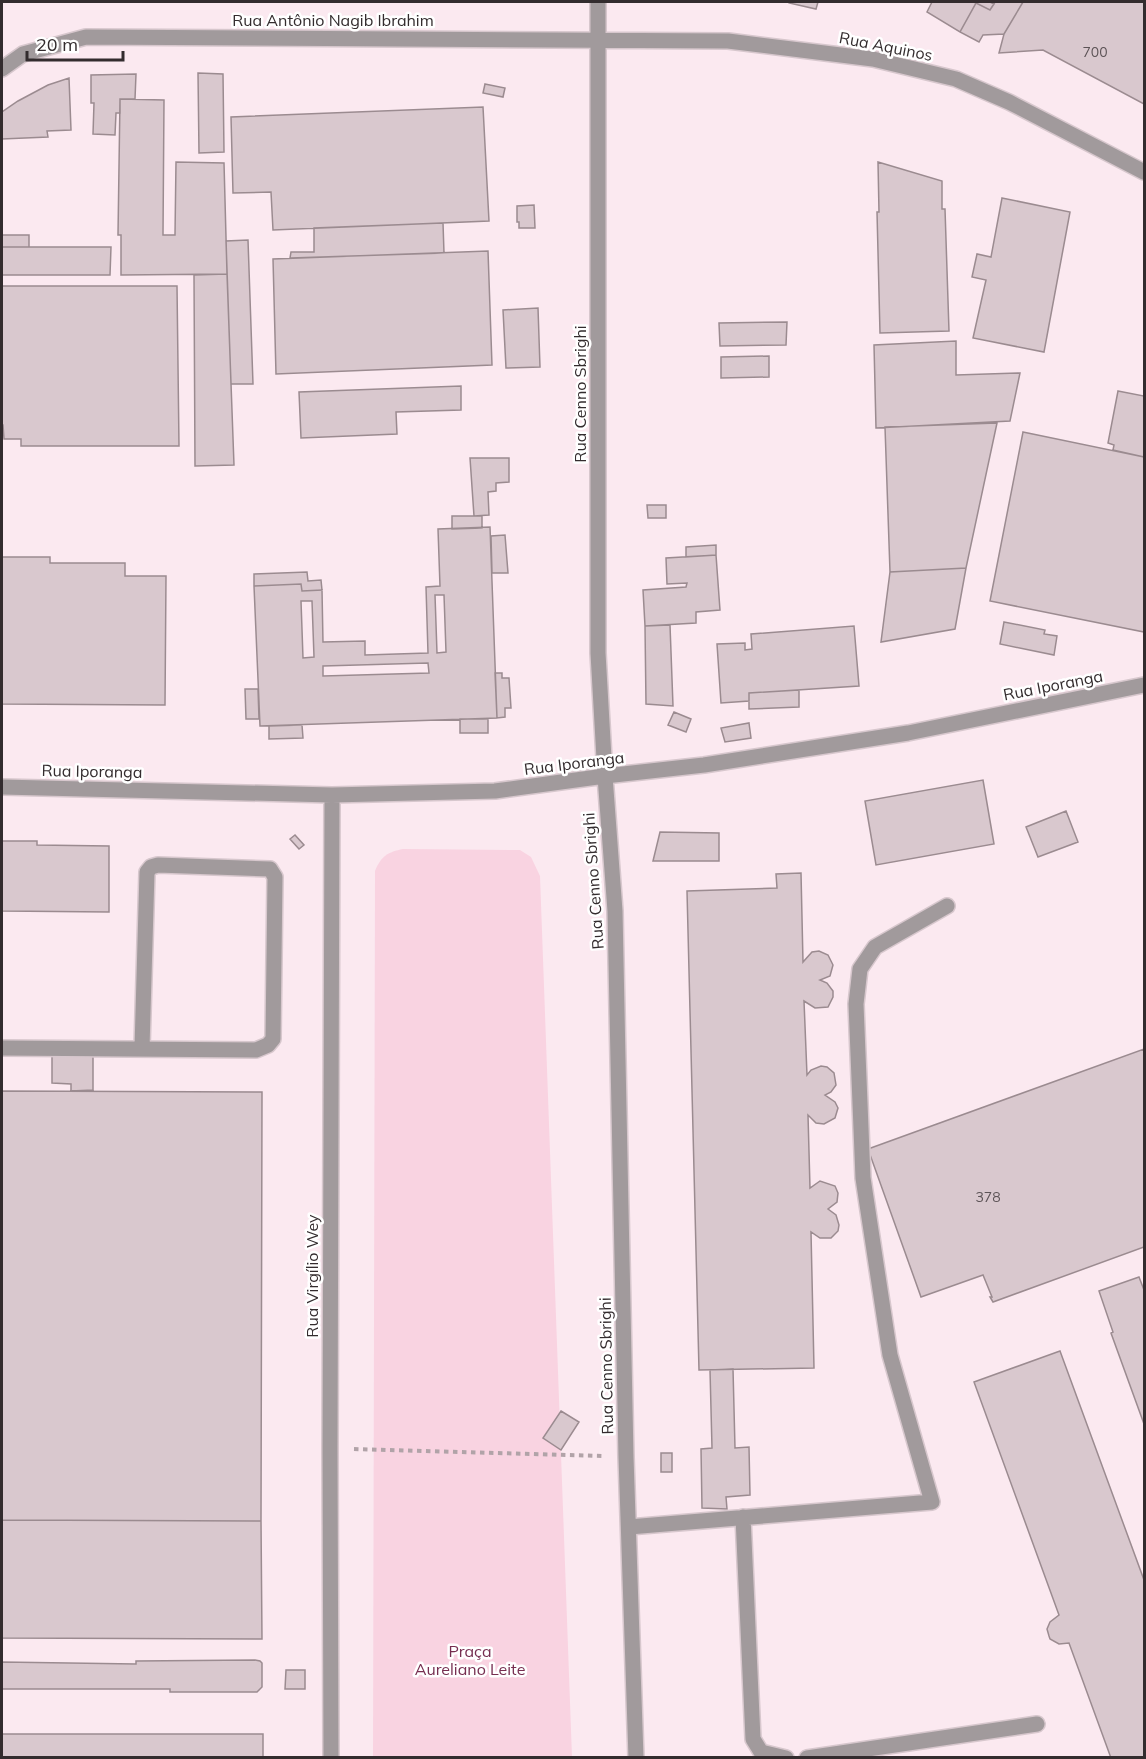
<svg xmlns="http://www.w3.org/2000/svg" width="1146" height="1759" font-family="Mulish,sans-serif">
<rect width="100%" height="100%" fill="#fbe9f0"/>
<!-- green -->
<path fill="#f9d3e1" d="M 403,849 L 520,850 L 531,857 L 540,876 L 572,1757 L 373,1758 L 375,871 C 381,856 388,852 403,849 Z"/>
<!-- building -->
<path fill="#d9c8ce" stroke="#9b8b90" stroke-width="1.5" fill-rule="evenodd" d="M 789,2 L 818,2 L 816,9 L 789,3 Z
M 932,2 L 974,2 L 976,3 L 960,32 L 927,12 Z
M 974,2 L 990,2 L 994,4 L 990,10 Z
M 995,2 L 1023,2 L 1004,34 L 983,35 L 979,42 L 960,32 L 976,3 L 990,10 Z
M 1023,2 L 1144,2 L 1144,104 L 1043,50 L 999,53 L 1004,34 Z
M 198,73 L 223,74 L 224,152 L 199,153 Z
M 136,74 L 135,99 L 120,99 L 120,113 L 116,113 L 115,135 L 93,134 L 94,103 L 91,103 L 91,75 Z
M 69,78 L 71,130 L 47,131 L 48,137 L 2,139 L 2,112 L 18,101 L 48,85 Z
M 485,84 L 505,88 L 503,97 L 483,93 Z
M 120,99 L 164,100 L 163,235 L 175,235 L 176,162 L 224,163 L 227,274 L 121,275 L 121,235 L 118,235 Z
M 483,107 L 489,221 L 273,230 L 271,192 L 233,193 L 231,117 Z
M 878,162 L 942,181 L 942,209 L 945,209 L 949,331 L 880,333 L 877,212 L 879,212 Z
M 1002,198 L 1070,212 L 1044,352 L 973,338 L 986,280 L 972,277 L 977,254 L 991,257 Z
M 534,205 L 535,228 L 519,228 L 519,222 L 517,222 L 517,206 Z
M 443,223 L 444,253 L 290,258 L 291,252 L 314,252 L 314,228 Z
M 2,235 L 29,235 L 29,247 L 2,247 Z
M 248,240 L 253,384 L 231,384 L 226,241 Z
M 2,247 L 111,247 L 110,275 L 2,275 Z
M 488,251 L 492,365 L 276,374 L 273,259 Z
M 227,274 L 234,465 L 195,466 L 194,275 Z
M 2,286 L 177,286 L 179,446 L 21,446 L 21,439 L 4,439 L 3,425 L 2,425 Z
M 538,308 L 540,367 L 506,368 L 503,310 Z
M 787,322 L 786,345 L 720,346 L 719,323 Z
M 956,341 L 956,375 L 1020,373 L 1010,421 L 876,428 L 874,345 Z
M 769,356 L 769,377 L 721,378 L 721,357 Z
M 461,386 L 461,410 L 396,412 L 397,434 L 301,438 L 299,392 Z
M 1118,391 L 1144,396 L 1144,457 L 1113,450 L 1114,445 L 1108,443 Z
M 997,423 L 966,568 L 890,572 L 885,427 Z
M 1023,432 L 1144,457 L 1144,632 L 990,601 Z
M 470,458 L 509,458 L 509,482 L 496,483 L 496,491 L 488,492 L 489,515 L 474,516 Z
M 647,505 L 666,505 L 666,518 L 648,518 Z
M 452,516 L 482,516 L 482,528 L 452,529 Z
M 490,527 L 497,718 L 260,726 L 254,586 L 301,584 L 302,591 L 322,590 L 323,642 L 365,641 L 365,655 L 428,653 L 426,587 L 440,586 L 438,529 ZM 435,595 L 444,595 L 446,652 L 437,653 ZM 301,601 L 312,601 L 314,657 L 303,658 ZM 428,663 L 429,673 L 323,676 L 323,666 Z
M 505,535 L 508,573 L 492,573 L 491,536 Z
M 716,545 L 716,555 L 686,557 L 686,547 Z
M 716,555 L 720,610 L 696,612 L 696,623 L 645,626 L 643,590 L 686,587 L 687,583 L 667,584 L 666,558 Z
M 2,557 L 50,557 L 50,563 L 125,563 L 125,576 L 166,576 L 165,705 L 2,704 Z
M 966,568 L 955,629 L 881,642 L 890,572 Z
M 307,572 L 308,581 L 321,580 L 322,590 L 302,591 L 301,584 L 254,586 L 254,574 Z
M 1004,622 L 1045,630 L 1044,634 L 1057,636 L 1054,655 L 1000,644 Z
M 670,625 L 673,706 L 646,704 L 645,626 Z
M 854,626 L 859,686 L 749,693 L 749,701 L 721,703 L 717,644 L 745,643 L 745,650 L 752,649 L 751,634 Z
M 495,673 L 502,673 L 502,678 L 509,678 L 511,708 L 505,708 L 505,717 L 497,718 Z
M 245,689 L 258,689 L 259,719 L 246,719 Z
M 799,690 L 799,707 L 749,709 L 749,693 Z
M 674,712 L 691,719 L 686,732 L 668,725 Z
M 460,719 L 488,719 L 488,733 L 460,733 Z
M 749,723 L 751,738 L 725,742 L 721,728 Z
M 302,725 L 303,738 L 269,739 L 269,726 Z
M 983,780 L 994,844 L 876,865 L 865,801 Z
M 1066,811 L 1078,842 L 1038,857 L 1026,827 Z
M 660,832 L 719,833 L 719,861 L 653,861 Z
M 295,835 L 304,845 L 299,849 L 290,839 Z
M 2,841 L 37,841 L 37,845 L 109,846 L 109,912 L 2,911 Z
M 801,873 L 803,962 L 812,952 L 819,951 L 828,955 L 833,965 L 830,976 L 820,980 L 827,983 L 833,991 L 833,997 L 828,1007 L 815,1008 L 804,1001 L 807,1075 L 811,1070 L 821,1066 L 827,1067 L 834,1073 L 836,1085 L 831,1092 L 825,1095 L 835,1102 L 838,1108 L 835,1118 L 824,1124 L 816,1123 L 808,1115 L 810,1188 L 820,1181 L 835,1186 L 838,1193 L 837,1202 L 828,1209 L 836,1215 L 839,1225 L 838,1231 L 831,1238 L 820,1238 L 811,1232 L 814,1368 L 699,1370 L 687,891 L 777,888 L 776,874 Z
M 52,1048 L 93,1050 L 93,1090 L 71,1091 L 71,1084 L 52,1083 Z
M 1144,1049 L 1144,1247 L 993,1302 L 990,1297 L 992,1297 L 983,1275 L 921,1297 L 868,1149 Z
M 2,1091 L 262,1092 L 261,1521 L 2,1520 Z
M 1139,1277 L 1144,1290 L 1144,1424 L 1111,1333 L 1113,1332 L 1099,1291 Z
M 1060,1351 L 1144,1580 L 1144,1758 L 1111,1758 L 1069,1643 L 1059,1644 L 1050,1639 L 1049,1636 L 1047,1629 L 1050,1622 L 1059,1615 L 974,1382 Z
M 733,1369 L 735,1448 L 749,1447 L 750,1495 L 726,1497 L 727,1509 L 702,1508 L 701,1449 L 712,1448 L 710,1370 Z
M 561,1411 L 579,1422 L 561,1450 L 543,1438 Z
M 661,1453 L 672,1453 L 672,1472 L 661,1472 Z
M 2,1520 L 261,1521 L 262,1639 L 2,1638 Z
M 255,1660 L 260,1661 L 262,1663 L 262,1687 L 257,1692 L 170,1692 L 170,1689 L 2,1689 L 2,1662 L 136,1664 L 136,1661 Z
M 286,1670 L 305,1670 L 305,1689 L 285,1689 Z
M 2,1734 L 263,1734 L 263,1758 L 2,1758 Z"/>
<g fill="none" stroke-linecap="round" stroke-linejoin="round">
<!-- minor casing -->
<g stroke="#d7c7cd" stroke-width="18">
<path id="minor" d="M 598,2 L 598,653 L 605,776 L 615,911 L 626,1457 L 636,1758
M 2,69 L 23,54 L 86,37 L 728,41 L 873,59 L 956,79 L 1009,102 L 1144,172
M 2,787 L 332,795 L 495,791 L 605,776 L 704,765 L 908,733 L 1144,685
M 2,1048 L 256,1050 L 268,1045 L 273,1039 L 275,877 L 270,869 L 158,865 L 151,867 L 147,872 L 142,1048
M 743,1517 L 753,1739 L 761,1752 L 786,1758
M 629,1527 L 932,1502 L 890,1355 L 863,1178 L 856,1004 L 860,969 L 875,947 L 947,906
M 331,1758 L 330,1449 L 332,795
M 807,1758 L 1037,1724"/>
</g>
<!-- path -->
<path stroke="#b1a3a8" stroke-width="4" stroke-dasharray="4.5 4.5" stroke-linecap="butt" d="M 354,1449 L 604,1456"/>
<!-- minor -->
<use href="#minor" stroke="#a19a9c" stroke-width="15"/>
</g>
<g text-anchor="middle" stroke-width="5" stroke-linejoin="round" paint-order="stroke">
<!-- number labels -->
<g font-size="14" fill="#5c5356">
<text x="1095" y="57">700</text>
<text x="988" y="1202">378</text>
</g>
<!-- street labels -->
<g font-size="16" fill="#332c2e" stroke="#fff">
<text x="333" y="26">Rua Antônio Nagib Ibrahim</text>
<text transform="translate(886 46) rotate(11)" y="6">Rua Aquinos</text>
<text transform="translate(580 394) rotate(-90)" y="6">Rua Cenno Sbrighi</text>
<text transform="translate(1053 685) rotate(-11)" y="6">Rua Iporanga</text>
<text transform="translate(574 763) rotate(-7)" y="6">Rua Iporanga</text>
<text transform="translate(92 771) rotate(1)" y="6">Rua Iporanga</text>
<text transform="translate(593 881) rotate(-94)" y="6">Rua Cenno Sbrighi</text>
<text transform="translate(312 1276) rotate(-90)" y="6">Rua Virgílio Wey</text>
<text transform="translate(606 1366) rotate(-91)" y="6">Rua Cenno Sbrighi</text>
</g>
<!-- park labels -->
<g font-size="16" fill="#762e50" stroke="#fff">
<text x="470" y="1657">Praça<tspan x="470" dy="18">Aureliano Leite</tspan></text>
</g>
</g>
<!-- border -->
<rect width="1146" height="1759" fill="none" stroke="#332c2e" stroke-width="6"/>
<!-- scale -->
<path d="M27 51v9h96v-9" fill="none" stroke="#332c2e" stroke-width="3"/>
<text x="36" y="51" font-size="18" fill="#332c2e" stroke="#ffffff" stroke-width="4.5" paint-order="stroke">20 m</text>
</svg>
